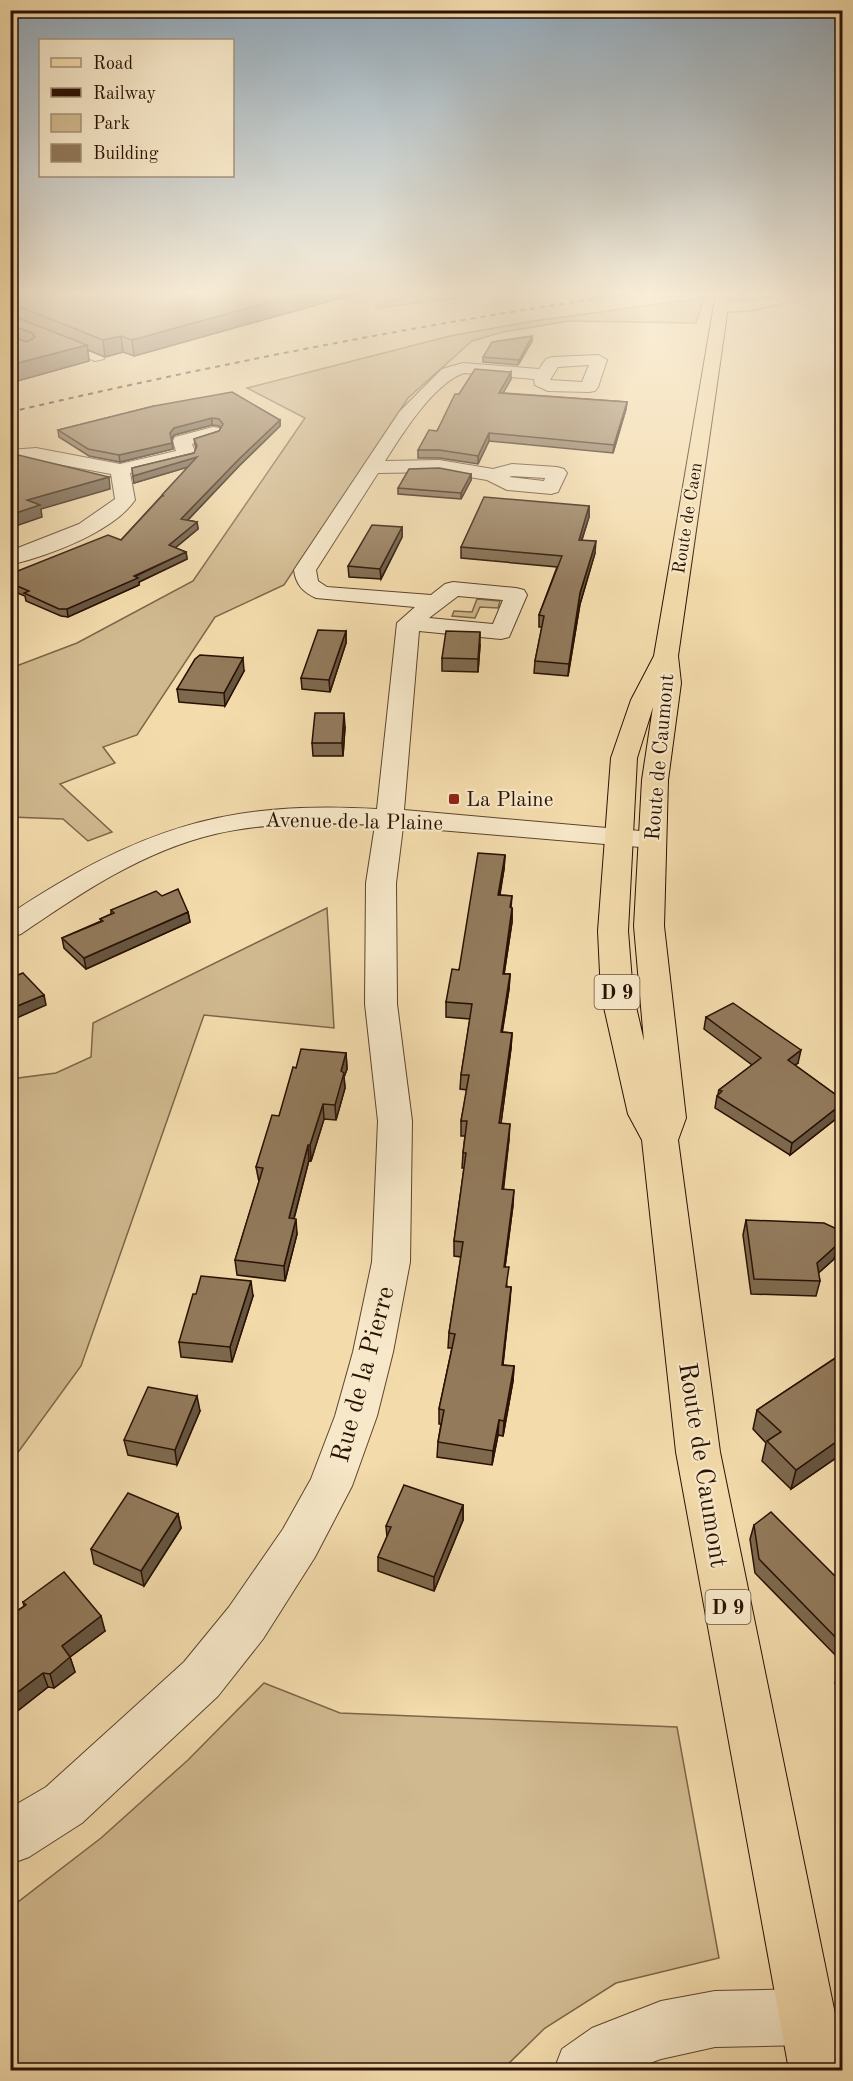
<svg xmlns="http://www.w3.org/2000/svg" width="853" height="2081" font-family="'Old Standard TT',serif">
<rect width="100%" height="100%" fill="#f3dbac"/>
<filter id="stains"><feTurbulence type="fractalNoise" baseFrequency=".00333" numOctaves="4"/><feColorMatrix values="0 0 0 0 .2 0 0 0 0 .09 0 0 0 0 .02 0 0 0 .5 -.17"/></filter>
<radialGradient id="worn" r=".72"><stop offset=".6" stop-color="#630" stop-opacity="0"/><stop offset="1" stop-color="#630" stop-opacity=".3"/></radialGradient>
<!-- green -->
<path fill="#d1b98f" stroke="#7d6549" stroke-width="1.5" d="M 419,293 L 496,293 L 378,308 L 375,306 Z
M 704,298 L 696,323 L 569,321 L 503,332 L 472,341 L 408,398 L 284,585 L 215,617 L 137,735 L 103,747 L 115,763 L 60,784 L 112,832 L 88,841 L 63,819 L 11,817 L 11,668 L 77,643 L 193,581 L 305,418 L 247,388 L 450,336 L 534,321 Z
M 477,599 L 500,601 L 498,608 L 480,607 L 475,618 L 452,616 L 454,611 L 472,612 Z
M 327,908 L 334,1028 L 204,1015 L 81,1366 L 11,1462 L 11,1079 L 56,1073 L 91,1057 L 93,1023 Z
M 264,1683 L 340,1713 L 677,1727 L 719,1958 L 616,1983 L 545,2028 L 502,2070 L 11,2070 L 10,1931 L 18,1902 L 101,1838 L 188,1760 Z"/>
<g fill="none" stroke-linecap="round" stroke-linejoin="round">
<!-- lane casing -->
<g stroke="#5c442d" stroke-width="2">
<path id="lane" d="M 10,320 L 103,357 L 104,359 L 95,361 L 10,327 Z"/>
</g>
<!-- street casing -->
<g stroke="#5c442d" stroke-width="2">
<path id="street" d="M 785,293 L 811,293 L 809,296 C 791,301 728,321 714,306 L 722,301 L 763,300 Z
M 599,355 L 607,360 L 598,387 L 595,391 L 589,392 L 548,391 L 535,385 L 534,379 L 464,373 C 434,383 402,434 385,461 L 439,460 L 493,469 L 512,464 L 557,467 L 564,469 L 567,473 L 558,492 L 551,494 L 507,490 L 487,480 L 439,472 L 378,473 L 316,570 L 318,581 L 327,587 L 431,595 L 445,584 L 453,582 L 516,588 L 524,590 L 527,595 L 509,637 L 501,639 L 419,631 L 404,810 L 652,832 L 662,834 L 666,840 L 662,846 L 652,848 L 403,827 L 396,883 L 397,1004 L 412,1121 L 410,1262 L 393,1352 L 377,1416 L 352,1486 L 315,1557 L 263,1639 L 218,1696 L 82,1823 L 29,1857 L 10,1864 L 10,1808 L 46,1787 L 184,1662 L 229,1607 L 283,1529 L 311,1479 L 335,1416 L 353,1352 L 372,1262 L 378,1121 L 365,1004 L 366,883 L 375,825 C 322,822 267,822 215,834 C 143,851 81,893 21,934 L 10,937 L 10,914 C 137,830 224,800 377,809 L 397,623 L 415,607 L 316,598 C 303,592 296,585 294,570 L 400,411 L 442,369 L 463,363 L 539,369 L 546,359 L 552,357 ZM 589,365 L 582,382 L 550,380 L 558,367 ZM 512,476 L 545,478 L 544,481 L 509,477 ZM 458,596 L 503,600 L 493,624 L 429,618 Z
M 213,427 L 219,428 L 222,432 L 219,436 L 192,444 L 196,454 L 194,458 L 130,473 L 135,500 C 113,532 48,556 10,565 L 10,551 L 79,524 L 115,499 L 111,474 L 36,460 L 10,462 L 10,450 L 36,448 L 120,464 L 176,451 L 173,441 L 175,437 Z
M 807,1989 L 827,1997 L 835,2017 L 827,2037 L 807,2045 L 715,2047 L 661,2059 L 630,2070 L 554,2070 L 562,2049 L 592,2028 L 661,2001 L 715,1991 Z"/>
</g>
<!-- primary casing -->
<g stroke="#291103" stroke-width="2">
<path id="primary" d="M 716,293 L 730,293 L 678,656 L 681,683 L 668,780 L 664,926 L 686,1118 L 678,1140 L 720,1452 L 842,2048 L 842,2070 L 789,2070 L 676,1452 L 642,1140 L 628,1114 L 601,994 L 598,931 L 611,758 L 631,700 L 654,656 ZM 653,707 L 642,780 L 634,926 L 644,1041 L 633,994 L 628,931 L 637,758 Z"/>
</g>
<!-- lane -->
<use href="#lane" fill="#f7e8c9" fill-rule="evenodd"/>
<!-- street -->
<use href="#street" fill="#f7e8c9" fill-rule="evenodd"/>
<!-- primary -->
<use href="#primary" fill="#f3dbac" fill-rule="evenodd"/>
<!-- rail -->
<path stroke="#291103" stroke-width="2" stroke-dasharray="5 5" stroke-linecap="butt" d="M 10,412 C 217,364 425,323 636,293"/>
</g>
<!-- wall -->
<path fill="#7e694e" stroke="#291103" stroke-width="1.5" d="M 10,293 L 359,293 L 134,356 L 123,352 L 105,357 L 88,350 L 89,361 L 10,383 Z
M 532,341 L 518,365 L 483,362 L 483,357 Z
M 511,379 L 503,393 L 627,402 L 626,409 L 613,453 L 489,441 L 478,464 L 439,458 L 418,458 L 418,450 L 437,431 L 459,394 Z
M 154,406 L 280,420 L 280,426 L 239,466 L 188,520 L 197,522 L 198,529 L 175,548 L 186,552 L 187,559 L 139,582 L 139,585 L 68,617 L 61,616 L 26,601 L 25,596 L 10,590 L 10,574 L 121,540 L 188,467 L 134,483 L 132,468 L 194,453 L 196,449 L 194,439 L 219,431 L 221,428 L 219,426 L 212,425 L 174,435 L 172,439 L 173,449 L 120,462 L 89,456 L 59,437 L 58,430 Z
M 471,474 L 471,480 L 461,499 L 398,494 L 398,488 Z
M 589,506 L 589,517 L 582,540 L 595,553 L 580,604 L 568,676 L 534,673 L 535,661 L 542,627 L 539,627 L 539,615 L 557,567 L 461,558 L 461,547 Z
M 402,527 L 402,537 L 381,579 L 349,577 L 348,566 Z
M 346,631 L 346,643 L 330,692 L 302,689 L 301,678 Z
M 480,645 L 478,672 L 442,671 L 442,658 Z
M 244,671 L 225,706 L 179,702 L 177,689 Z
M 345,727 L 343,756 L 313,756 L 312,743 Z
M 505,855 L 504,869 L 500,895 L 512,896 L 511,908 L 512,908 L 512,922 L 504,974 L 510,974 L 509,989 L 502,1032 L 512,1033 L 511,1048 L 501,1123 L 509,1139 L 503,1189 L 513,1205 L 505,1267 L 507,1287 L 511,1287 L 503,1365 L 514,1366 L 513,1381 L 503,1436 L 498,1435 L 492,1465 L 437,1457 L 438,1442 L 441,1424 L 439,1424 L 439,1409 L 452,1348 L 448,1348 L 449,1333 L 461,1257 L 454,1256 L 454,1241 L 464,1168 L 462,1168 L 463,1153 L 465,1136 L 461,1136 L 461,1121 L 467,1090 L 460,1089 L 461,1075 L 470,1019 L 446,1017 L 446,1002 Z
M 162,896 L 188,912 L 190,922 L 86,969 L 64,948 L 62,938 L 101,921 L 100,919 L 111,914 L 111,910 Z
M 706,1017 L 798,1063 L 795,1065 L 843,1100 L 842,1114 L 790,1155 L 715,1108 L 717,1096 L 718,1094 L 719,1090 L 752,1065 L 704,1029 Z
M 346,1053 L 347,1069 L 344,1077 L 345,1088 L 336,1120 L 324,1119 L 311,1161 L 309,1160 L 294,1219 L 297,1234 L 285,1281 L 237,1275 L 235,1260 L 259,1182 L 256,1167 L 279,1116 L 296,1068 Z
M 746,1220 L 834,1259 L 818,1273 L 820,1281 L 816,1296 L 751,1294 L 743,1235 Z
M 253,1296 L 232,1362 L 181,1357 L 179,1342 Z
M 843,1353 L 843,1453 L 791,1489 L 762,1461 L 766,1443 L 753,1429 L 757,1410 Z
M 200,1411 L 177,1465 L 128,1455 L 124,1440 Z
M 463,1505 L 463,1520 L 434,1591 L 378,1571 L 378,1557 L 387,1537 L 386,1526 Z
M 178,1514 L 181,1528 L 144,1586 L 94,1564 L 91,1549 Z
M 754,1525 L 843,1584 L 843,1663 L 755,1573 L 750,1539 Z
M 23,1602 L 105,1631 L 70,1657 L 75,1672 L 54,1688 L 48,1687 L 11,1716 L 10,1616 L 24,1606 Z
M 843,1668 L 843,1691 L 835,1683 L 840,1670 Z"/>
<!-- shaded-wall -->
<path fill="#665540" stroke="#291103" stroke-width="1.5" d="M 302,293 L 359,293 L 134,356 L 132,340 Z
M 121,336 L 123,352 L 105,357 L 103,340 Z
M 532,336 L 532,341 L 518,365 L 519,360 Z
M 87,345 L 89,361 L 10,383 L 10,365 Z
M 511,372 L 511,379 L 499,400 L 499,393 Z
M 627,402 L 626,409 L 613,453 L 614,445 Z
M 212,418 L 212,425 L 174,435 L 171,440 L 170,433 L 174,428 Z
M 280,420 L 280,426 L 239,466 L 182,526 L 181,519 L 239,459 Z
M 489,433 L 489,441 L 478,464 L 478,456 Z
M 172,443 L 173,449 L 120,462 L 119,455 Z
M 197,457 L 198,464 L 134,483 L 133,476 Z
M 471,474 L 471,480 L 461,499 L 461,493 Z
M 109,477 L 110,489 L 41,509 L 42,517 L 10,528 L 10,515 L 27,500 Z
M 589,506 L 589,517 L 578,551 L 579,540 Z
M 197,522 L 198,529 L 169,553 L 169,545 Z
M 402,527 L 402,537 L 381,579 L 380,569 Z
M 596,541 L 595,553 L 580,604 L 568,676 L 569,664 L 580,593 Z
M 186,552 L 187,559 L 139,582 L 139,585 L 68,617 L 67,609 Z
M 346,631 L 346,643 L 330,692 L 329,680 Z
M 480,632 L 480,645 L 478,672 L 478,659 Z
M 243,658 L 244,671 L 225,706 L 224,693 Z
M 344,713 L 345,727 L 343,756 L 342,743 Z
M 505,855 L 504,869 L 497,909 L 498,895 Z
M 512,908 L 512,922 L 502,988 L 503,974 Z
M 188,912 L 190,922 L 86,969 L 84,958 Z
M 510,974 L 509,989 L 500,1047 L 501,1032 Z
M 44,995 L 46,1005 L 10,1021 L 10,1009 Z
M 512,1033 L 511,1048 L 499,1138 L 499,1123 Z
M 801,1050 L 798,1063 L 785,1072 L 788,1060 Z
M 346,1053 L 347,1069 L 344,1077 L 345,1088 L 336,1120 L 335,1105 L 341,1071 Z
M 843,1103 L 842,1114 L 790,1155 L 792,1143 Z
M 323,1104 L 324,1119 L 311,1161 L 310,1145 Z
M 510,1124 L 509,1139 L 502,1204 L 502,1189 Z
M 308,1145 L 309,1160 L 290,1233 L 289,1218 Z
M 514,1190 L 513,1205 L 503,1282 L 504,1267 Z
M 296,1219 L 297,1234 L 285,1281 L 284,1266 Z
M 838,1244 L 834,1259 L 813,1278 L 817,1263 Z
M 251,1281 L 253,1296 L 232,1362 L 230,1347 Z
M 511,1287 L 510,1302 L 501,1380 L 502,1365 Z
M 514,1366 L 513,1381 L 503,1436 L 504,1421 Z
M 197,1396 L 200,1411 L 177,1465 L 175,1450 Z
M 499,1420 L 498,1435 L 492,1465 L 493,1451 Z
M 843,1437 L 843,1453 L 791,1489 L 796,1470 Z
M 463,1505 L 463,1520 L 434,1591 L 434,1577 Z
M 178,1514 L 181,1528 L 144,1586 L 141,1571 Z
M 101,1616 L 105,1631 L 70,1657 L 75,1672 L 54,1688 L 50,1674 L 62,1646 Z
M 43,1673 L 48,1687 L 11,1716 L 10,1698 Z"/>
<!-- building -->
<path fill="#927a5b" stroke="#291103" stroke-width="1.5" d="M 10,293 L 302,293 L 132,340 L 121,336 L 103,340 L 10,303 Z
M 10,315 L 87,345 L 10,365 L 10,336 L 27,342 L 35,337 L 32,333 L 10,325 Z
M 532,336 L 519,360 L 483,357 L 492,342 Z
M 475,369 L 511,372 L 499,393 L 627,402 L 614,445 L 489,433 L 478,456 L 439,450 L 418,450 L 429,430 L 437,431 L 455,394 L 459,394 Z
M 232,392 L 280,420 L 239,459 L 181,519 L 197,522 L 169,545 L 186,552 L 134,576 L 138,578 L 67,609 L 59,609 L 24,593 L 29,591 L 10,583 L 10,574 L 108,535 L 121,540 L 162,496 L 164,496 L 162,495 L 197,457 L 133,476 L 132,468 L 194,453 L 197,446 L 194,439 L 219,431 L 223,424 L 219,419 L 212,418 L 174,428 L 170,433 L 172,443 L 119,455 L 88,449 L 58,430 L 154,406 Z
M 10,453 L 109,477 L 27,500 L 40,505 L 10,515 Z
M 439,468 L 471,474 L 461,493 L 398,488 L 409,469 Z
M 484,497 L 589,506 L 579,540 L 596,541 L 580,593 L 569,664 L 535,661 L 544,616 L 539,615 L 562,556 L 461,547 Z
M 372,525 L 402,527 L 380,569 L 348,566 Z
M 318,630 L 346,631 L 329,680 L 301,678 Z
M 446,631 L 480,632 L 478,659 L 442,658 Z
M 200,655 L 243,658 L 224,693 L 177,689 L 195,659 Z
M 315,713 L 344,713 L 342,743 L 312,743 Z
M 478,853 L 505,855 L 498,895 L 512,896 L 510,907 L 512,908 L 503,974 L 510,974 L 501,1032 L 512,1033 L 499,1123 L 510,1124 L 502,1189 L 514,1190 L 504,1267 L 509,1267 L 506,1287 L 511,1287 L 502,1365 L 514,1366 L 504,1421 L 499,1420 L 493,1451 L 438,1442 L 444,1410 L 439,1409 L 455,1334 L 449,1333 L 463,1242 L 454,1241 L 466,1153 L 463,1153 L 467,1121 L 461,1121 L 469,1075 L 461,1075 L 472,1004 L 446,1002 L 452,969 L 459,970 Z
M 178,889 L 188,912 L 84,958 L 62,938 L 103,921 L 100,919 L 114,913 L 111,910 L 156,891 L 162,896 Z
M 23,973 L 44,995 L 10,1009 L 10,978 Z
M 733,1003 L 801,1050 L 788,1060 L 843,1100 L 843,1103 L 792,1143 L 717,1096 L 722,1091 L 719,1090 L 761,1058 L 706,1017 Z
M 301,1049 L 346,1053 L 341,1071 L 344,1073 L 335,1105 L 323,1104 L 310,1145 L 308,1145 L 289,1218 L 296,1219 L 284,1266 L 235,1260 L 263,1168 L 256,1167 L 272,1115 L 279,1116 L 293,1067 L 296,1068 Z
M 746,1220 L 824,1223 L 837,1229 L 838,1244 L 817,1263 L 820,1281 L 754,1279 Z
M 201,1276 L 251,1281 L 230,1347 L 179,1342 L 193,1294 L 196,1294 Z
M 843,1353 L 843,1437 L 796,1470 L 767,1441 L 781,1432 L 757,1410 Z
M 148,1387 L 197,1396 L 175,1450 L 124,1440 Z
M 404,1485 L 463,1505 L 434,1577 L 378,1557 L 391,1527 L 386,1526 Z
M 128,1493 L 178,1514 L 141,1571 L 91,1549 Z
M 771,1512 L 843,1584 L 843,1645 L 759,1559 L 754,1525 Z
M 64,1572 L 101,1616 L 62,1646 L 70,1657 L 50,1674 L 43,1673 L 10,1698 L 10,1616 L 26,1605 L 23,1602 Z"/>
<!-- sky -->
<linearGradient id="sky" x2="0" y2="1"><stop stop-color="#91a8b9"/><stop offset="0.5" stop-color="#faefda"/><stop offset="1" stop-color="#faefda" stop-opacity="0"/></linearGradient>
<rect width="853" height="585" fill="url(#sky)"/>
<!-- markers -->
<rect fill="#8f2418" stroke="#f7e8c9" stroke-width="2" x="448" y="793" width="12" height="12" rx="3"/>
<g text-anchor="middle" stroke-width="4.5" stroke-linejoin="round" paint-order="stroke">
<!-- far-street labels -->
<g font-size="18" fill="#291103" stroke="#f7e8c9">
<text transform="translate(687 518) rotate(-81)" y="6">Route de Caen</text>
</g>
<!-- shield labels -->
<g fill="#f7e8c9" stroke="#67523e" stroke-width="1.5">
<rect x="594.5" y="975" width="45" height="34" rx="4.5"/>
<rect x="705.5" y="1590" width="45" height="34" rx="4.5"/>
</g>
<g font-size="20" font-weight="bold" fill="#291103">
<text x="617" y="999">D 9</text>
<text x="728" y="1614">D 9</text>
</g>
<!-- street labels -->
<g font-size="21" fill="#291103" stroke="#f7e8c9">
<text transform="translate(659 757) rotate(-85)" y="7">Route de Caumont</text>
<text transform="translate(354 821) rotate(1)" y="7">Avenue de la Plaine</text>
</g>
<!-- poi labels -->
<g font-size="21" fill="#291103" stroke="#f7e8c9" text-anchor="start">
<text x="466" y="806">La Plaine</text>
</g>
<!-- near-street labels -->
<g font-size="26" fill="#291103" stroke="#f7e8c9">
<text transform="translate(362 1374) rotate(-75)" y="9">Rue de la Pierre</text>
<text transform="translate(704 1465) rotate(81)" y="9">Route de Caumont</text>
</g>
</g>
<!-- margin -->
<rect width="853" height="2081" fill="none" stroke="#f3dbac" stroke-width="36"/>
<rect x="12" y="12" width="829" height="2057" fill="none" stroke="#291103" stroke-width="3"/>
<rect x="18" y="18" width="817" height="2045" fill="none" stroke="#291103" stroke-width="1.5"/>
<!-- legend -->
<rect x="39" y="39" width="195" height="138" fill="#f7e8c9" stroke="#a5927a" stroke-width="1.5"/>
<rect x="51" y="58" width="30" height="9" fill="#f3dbac" stroke="#a5927a" stroke-width="1.5"/>
<text x="93" y="69" font-size="18" fill="#291103">Road</text>
<rect x="51" y="88" width="30" height="9" fill="#291103" stroke="#a5927a" stroke-width="1.5"/>
<text x="93" y="99" font-size="18" fill="#291103">Railway</text>
<rect x="51" y="114" width="30" height="18" fill="#d1b98f" stroke="#a5927a" stroke-width="1.5"/>
<text x="93" y="129" font-size="18" fill="#291103">Park</text>
<rect x="51" y="144" width="30" height="18" fill="#927a5b" stroke="#a5927a" stroke-width="1.5"/>
<text x="93" y="159" font-size="18" fill="#291103">Building</text>
<rect width="100%" height="100%" filter="url(#stains)"/>
<rect width="100%" height="100%" fill="url(#worn)"/>
</svg>
